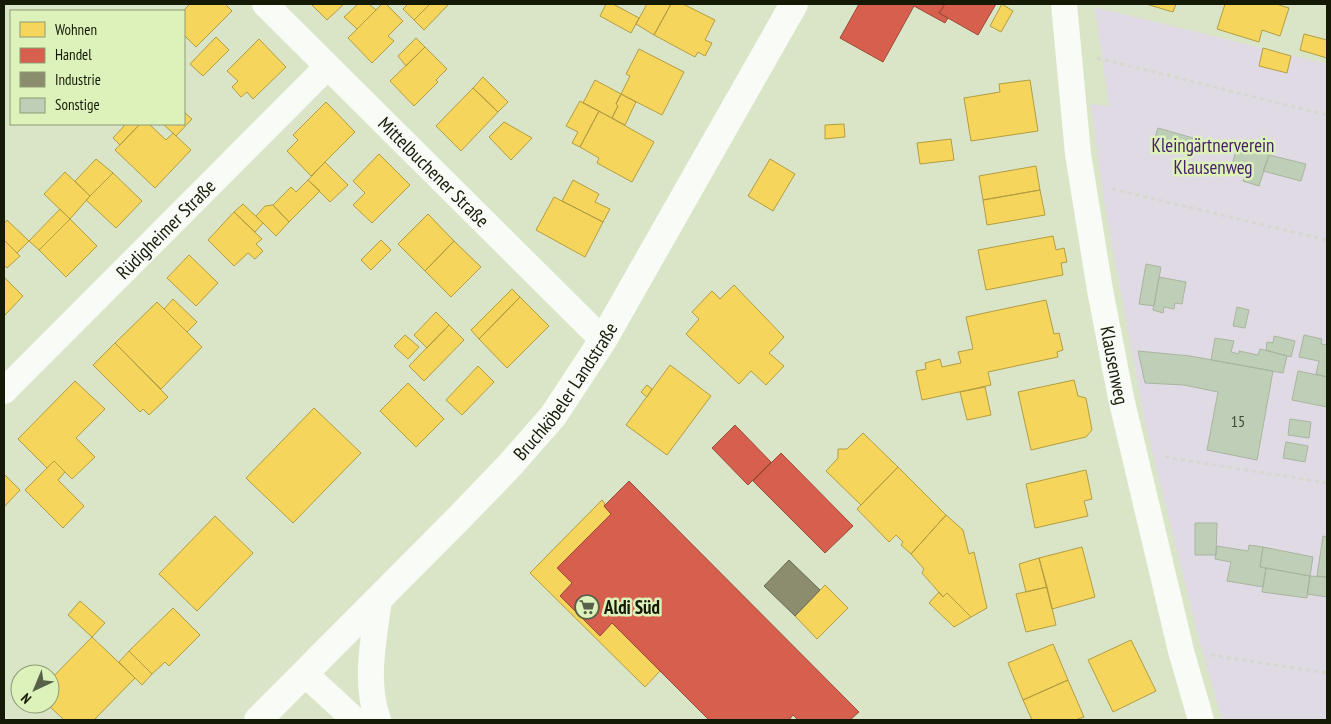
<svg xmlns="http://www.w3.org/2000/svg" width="1331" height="724" font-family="'PT Sans Narrow',sans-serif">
<rect width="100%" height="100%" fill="#dae5c7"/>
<!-- green -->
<path fill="#e0dae5" d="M 1095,7 L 1327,64 L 1327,720 L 1222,720 L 1199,639 L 1145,423 L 1103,195 L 1091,104 L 1109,106 Z"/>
<!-- homes -->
<path fill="#f6d55c" stroke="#b29d42" d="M 190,4 L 225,4 L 232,11 L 196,47 L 184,35 L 183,11 Z
M 311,4 L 344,4 L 327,20 Z
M 358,4 L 369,4 L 376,10 L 357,29 L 344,17 Z
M 382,4 L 386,4 L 403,21 L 388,36 L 394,41 L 372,63 L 348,38 Z
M 408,4 L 430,4 L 414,20 L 403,9 Z
M 430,4 L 449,4 L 424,30 L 414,20 Z
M 606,4 L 613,4 L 639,18 L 631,33 L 600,16 Z
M 647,4 L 671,4 L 654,35 L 636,24 Z
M 671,4 L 683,4 L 715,20 L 705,40 L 712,43 L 705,56 L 698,52 L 695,57 L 654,35 Z
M 1002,4 L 1013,11 L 1001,32 L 990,26 Z
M 1146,4 L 1176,4 L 1173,12 Z
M 1225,4 L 1276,4 L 1289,8 L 1280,36 L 1262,30 L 1259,42 L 1217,29 Z
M 1304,34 L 1327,40 L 1327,58 L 1300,50 Z
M 216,37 L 229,50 L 203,76 L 190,64 Z
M 416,38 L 425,47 L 406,66 L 398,56 Z
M 259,39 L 286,67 L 253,99 L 247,92 L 241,97 L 232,87 L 238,81 L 227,71 Z
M 425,47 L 447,69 L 436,80 L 438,82 L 414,106 L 390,81 Z
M 1263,48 L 1291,56 L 1287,73 L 1259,66 Z
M 639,49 L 684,72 L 662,115 L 621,94 L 630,76 L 626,74 Z
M 483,77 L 508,102 L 498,112 L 473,88 Z
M 595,80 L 621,94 L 616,104 L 618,106 L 612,118 L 583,103 Z
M 1030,80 L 1038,131 L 971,141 L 964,98 L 1000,92 L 999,84 Z
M 473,88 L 498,112 L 461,151 L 436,126 Z
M 621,94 L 636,102 L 625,125 L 612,118 L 618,106 L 616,104 Z
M 580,101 L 599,111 L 580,147 L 572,143 L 578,132 L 566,126 Z
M 326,102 L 355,132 L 311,176 L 287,151 L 298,140 L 293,135 Z
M 599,111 L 654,142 L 632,182 L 597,163 L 599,158 L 580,147 Z
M 184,112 L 192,119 L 176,136 L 163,124 L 184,124 Z
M 504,122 L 532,138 L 511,160 L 489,137 Z
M 124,124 L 140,124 L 120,145 L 113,138 L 124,126 Z
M 140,124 L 149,124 L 166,140 L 173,133 L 191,150 L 155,188 L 115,150 Z
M 844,124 L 845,137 L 825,139 L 825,125 Z
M 951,139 L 954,160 L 920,164 L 917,143 Z
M 379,154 L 410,185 L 372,223 L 353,205 L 365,193 L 353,181 Z
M 96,159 L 113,173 L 90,196 L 75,181 Z
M 770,159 L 795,174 L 773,211 L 748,196 Z
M 325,162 L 348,185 L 330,202 L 308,180 Z
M 1036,166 L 1040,190 L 983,200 L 979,176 Z
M 65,172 L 90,196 L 70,219 L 44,194 Z
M 113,173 L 142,201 L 116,228 L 86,200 Z
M 308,180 L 320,191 L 289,222 L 273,205 L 291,187 L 296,192 Z
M 573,180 L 599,194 L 595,202 L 610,209 L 603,222 L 562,201 Z
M 1040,190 L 1045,215 L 987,225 L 983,200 Z
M 554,197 L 603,222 L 585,257 L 536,230 Z
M 243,204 L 263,223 L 255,232 L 234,212 Z
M 273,205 L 289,222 L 276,236 L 256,216 L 265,206 Z
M 60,209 L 70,219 L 39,250 L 29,241 Z
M 234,212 L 262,239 L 256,244 L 263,251 L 255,259 L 248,253 L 234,266 L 208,240 Z
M 428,214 L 454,241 L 425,271 L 398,244 Z
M 70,219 L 97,246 L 66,277 L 39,250 Z
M 7,220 L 29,241 L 17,253 L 4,240 L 4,224 Z
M 1053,236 L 1056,250 L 1064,248 L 1067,262 L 1061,263 L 1063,275 L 986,290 L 978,250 Z
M 4,240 L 20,256 L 7,268 L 4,265 Z
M 381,240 L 391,250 L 371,270 L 361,260 Z
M 454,241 L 481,267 L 451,297 L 425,271 Z
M 189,255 L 218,283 L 196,306 L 167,278 Z
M 4,277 L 23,296 L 4,316 Z
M 734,285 L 784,337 L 769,353 L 784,366 L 766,385 L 751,371 L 739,384 L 686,334 L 699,319 L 692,312 L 712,291 L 720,299 Z
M 512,289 L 520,297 L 479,339 L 471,330 Z
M 520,297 L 549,326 L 507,368 L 479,339 Z
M 173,299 L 197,322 L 187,332 L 164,309 Z
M 1046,300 L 1054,334 L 1059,333 L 1063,350 L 1057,352 L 1058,357 L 988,372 L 991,385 L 922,400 L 916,371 L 926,369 L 925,363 L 940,359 L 942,367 L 961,363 L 958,352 L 973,349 L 966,317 Z
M 157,302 L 202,347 L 161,389 L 115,343 Z
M 436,312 L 449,325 L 427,348 L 414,335 Z
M 449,325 L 464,340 L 424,381 L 409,366 Z
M 405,335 L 419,347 L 408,359 L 394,346 Z
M 115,343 L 168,397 L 149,415 L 143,409 L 140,412 L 93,365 Z
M 670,365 L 711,396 L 667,455 L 626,425 Z
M 478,366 L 494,382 L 462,415 L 446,400 Z
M 1074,380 L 1078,396 L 1086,398 L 1092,430 L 1086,437 L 1031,450 L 1018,392 Z
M 75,381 L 105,409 L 76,438 L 95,457 L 72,479 L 54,461 L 47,468 L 18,439 Z
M 408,383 L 444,419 L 416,447 L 380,411 Z
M 647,385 L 652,389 L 647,397 L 641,392 Z
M 985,387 L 991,415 L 967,420 L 960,392 Z
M 314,408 L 361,453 L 293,523 L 246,478 Z
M 863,433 L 898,467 L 861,505 L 826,471 L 838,458 L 838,449 L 847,449 Z
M 54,461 L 65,472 L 58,480 L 84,506 L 63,528 L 25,490 Z
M 898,467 L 946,515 L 911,554 L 901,545 L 903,542 L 896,535 L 889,542 L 857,509 Z
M 1086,470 L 1092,499 L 1084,501 L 1088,516 L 1035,528 L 1026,484 Z
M 4,474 L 20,490 L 4,507 Z
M 602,500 L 605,504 L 604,506 L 611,514 L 557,568 L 572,583 L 560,596 L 600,636 L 612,623 L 660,671 L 645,687 L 530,573 Z
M 946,515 L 963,530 L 969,554 L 974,552 L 987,608 L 971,617 L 947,593 L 943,597 L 922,573 L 924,569 L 911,554 Z
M 215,516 L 253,553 L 197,611 L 159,574 Z
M 1082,547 L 1095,597 L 1052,609 L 1039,558 Z
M 1039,558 L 1047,587 L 1026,592 L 1019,564 Z
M 825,585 L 848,608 L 817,639 L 795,616 Z
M 1047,587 L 1056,625 L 1026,632 L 1016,594 Z
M 939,592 L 943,597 L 947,593 L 971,617 L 954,627 L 929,603 Z
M 80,601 L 105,623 L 92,637 L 68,615 Z
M 173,608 L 200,635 L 169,666 L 165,662 L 152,674 L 129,651 Z
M 92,637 L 135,678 L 94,720 L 64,720 L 47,704 L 50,704 L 50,680 Z
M 1131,640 L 1156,691 L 1113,712 L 1088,660 Z
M 1053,644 L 1068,680 L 1023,700 L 1008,663 Z
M 129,651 L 152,674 L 142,685 L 119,662 Z
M 1068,680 L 1084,717 L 1075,720 L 1032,720 L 1023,700 Z"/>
<!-- shops -->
<path fill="#d6604d" stroke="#9c4b38" d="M 859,4 L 945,4 L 939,13 L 948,18 L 945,23 L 914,6 L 883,62 L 840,38 Z
M 945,4 L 996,4 L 978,35 L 939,13 Z
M 735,425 L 771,462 L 748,485 L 712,448 Z
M 781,453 L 853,526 L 825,553 L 753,481 Z
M 629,481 L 859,712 L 850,720 L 798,720 L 793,715 L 789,720 L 709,720 L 612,623 L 600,636 L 560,596 L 572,583 L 557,568 L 611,514 L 604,506 Z"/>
<!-- industry -->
<path fill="#8c8c6e" stroke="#686a4f" d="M 789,560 L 820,590 L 795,616 L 764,586 Z"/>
<!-- building -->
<path fill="#bfceb6" stroke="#a8b59f" d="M 1158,128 L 1193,138 L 1190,148 L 1155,138 Z
M 1238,145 L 1269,155 L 1259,186 L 1243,181 L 1247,169 L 1232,164 Z
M 1269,155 L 1306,164 L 1301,181 L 1263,171 Z
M 1146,264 L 1161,267 L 1154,306 L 1139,304 Z
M 1159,277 L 1186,282 L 1182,304 L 1175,303 L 1174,309 L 1164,307 L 1163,313 L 1153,310 Z
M 1237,307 L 1249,310 L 1245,328 L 1233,326 Z
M 1304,335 L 1322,339 L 1321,344 L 1327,345 L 1327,377 L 1316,374 L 1319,361 L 1299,357 Z
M 1274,336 L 1295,341 L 1291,357 L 1266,350 L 1267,342 L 1273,343 Z
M 1215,338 L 1234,341 L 1231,352 L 1239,354 L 1239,351 L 1258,355 L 1260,349 L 1287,356 L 1283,373 L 1211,360 Z
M 1138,351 L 1190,356 L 1273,371 L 1257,460 L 1207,450 L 1218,392 L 1184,385 L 1145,383 Z
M 1298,371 L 1327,377 L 1327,407 L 1292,400 Z
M 1290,419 L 1311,422 L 1309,438 L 1288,435 Z
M 1286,442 L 1308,446 L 1305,462 L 1283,458 Z
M 1195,523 L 1217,523 L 1216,555 L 1195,555 Z
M 1323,536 L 1327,537 L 1327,577 L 1317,576 Z
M 1249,545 L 1263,547 L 1260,567 L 1266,568 L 1263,587 L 1227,581 L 1231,562 L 1215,559 L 1217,546 L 1248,551 Z
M 1263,547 L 1313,557 L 1310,576 L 1260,567 Z
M 1266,568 L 1310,576 L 1307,598 L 1262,592 Z
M 1310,576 L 1327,577 L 1327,597 L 1307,594 Z"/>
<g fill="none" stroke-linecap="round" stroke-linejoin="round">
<!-- path -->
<path stroke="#d5d8cf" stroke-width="3" stroke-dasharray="4 4" stroke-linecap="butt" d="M 1097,58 L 1327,115
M 1112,189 L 1327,240
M 1165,457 L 1327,483
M 1211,655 L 1327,673"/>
<!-- street -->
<g stroke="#f9fbf7" stroke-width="26">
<path id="s1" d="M 265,4 L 603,340"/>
<path id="s2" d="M 1064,4 L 1078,154 L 1100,290 L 1121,398 L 1181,651 L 1201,720"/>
<path id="s3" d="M 4,391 L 327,67"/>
<path d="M 305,674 L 355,720"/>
<path d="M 378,720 C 364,681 374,640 379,599"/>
</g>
<!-- primary -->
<path stroke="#f9fbf7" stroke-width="28" id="s4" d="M 258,720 L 459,518 L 510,465 L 553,416 L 603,340 L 794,4"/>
</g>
<!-- icons -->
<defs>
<g id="supermarket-ring" transform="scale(1.25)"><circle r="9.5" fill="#ddf2ba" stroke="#59614a" stroke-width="1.5"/><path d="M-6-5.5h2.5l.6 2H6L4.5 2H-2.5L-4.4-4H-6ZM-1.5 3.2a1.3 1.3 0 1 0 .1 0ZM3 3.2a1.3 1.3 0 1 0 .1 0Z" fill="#59614a"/></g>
</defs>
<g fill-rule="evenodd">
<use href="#supermarket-ring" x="587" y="607"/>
</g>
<g text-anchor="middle" stroke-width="5" stroke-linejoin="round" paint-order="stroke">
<!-- number labels -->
<g font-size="16" fill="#404833">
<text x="1238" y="427">15</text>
</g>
<!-- park labels -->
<g font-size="19" fill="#461d69" stroke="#ddf2ba">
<text x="1213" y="152">Kleingärtnerverein<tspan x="1213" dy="22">Klausenweg</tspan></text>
</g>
<!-- street labels -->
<g font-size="19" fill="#141a06" stroke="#ddf2ba">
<text dy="7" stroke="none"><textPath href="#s1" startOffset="238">Mittelbuchener Straße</textPath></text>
<text dy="7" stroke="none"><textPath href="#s3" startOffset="229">Rüdigheimer Straße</textPath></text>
<text dy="7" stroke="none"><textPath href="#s2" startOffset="365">Klausenweg</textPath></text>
<text dy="7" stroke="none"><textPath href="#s4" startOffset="451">Bruchköbeler Landstraße</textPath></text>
</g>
<!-- poi labels -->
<g font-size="19" font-weight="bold" fill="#141a06" stroke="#ddf2ba" text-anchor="start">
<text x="604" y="614">Aldi Süd</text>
</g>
</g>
<!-- border -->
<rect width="1331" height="724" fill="none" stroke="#141a06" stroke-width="10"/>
<!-- legend -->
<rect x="10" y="10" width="175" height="115" fill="#ddf2ba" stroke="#8d9c72"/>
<rect x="20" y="22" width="25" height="15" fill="#f6d55c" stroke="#8d9c72"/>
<text x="55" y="35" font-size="15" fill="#141a06">Wohnen</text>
<rect x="20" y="48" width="25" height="15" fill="#d6604d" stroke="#8d9c72"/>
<text x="55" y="60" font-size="15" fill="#141a06">Handel</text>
<rect x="20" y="72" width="25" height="15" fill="#8c8c6e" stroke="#8d9c72"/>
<text x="55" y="85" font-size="15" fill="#141a06">Industrie</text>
<rect x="20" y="98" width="25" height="15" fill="#bfceb6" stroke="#8d9c72"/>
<text x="55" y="110" font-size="15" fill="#141a06">Sonstige</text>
<!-- north arrow -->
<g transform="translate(35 689) rotate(224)"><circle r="24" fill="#ddf2ba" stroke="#8d9c72"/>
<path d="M0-4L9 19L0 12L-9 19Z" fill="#59614a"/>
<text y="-8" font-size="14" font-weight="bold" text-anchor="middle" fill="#141a06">N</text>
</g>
</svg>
